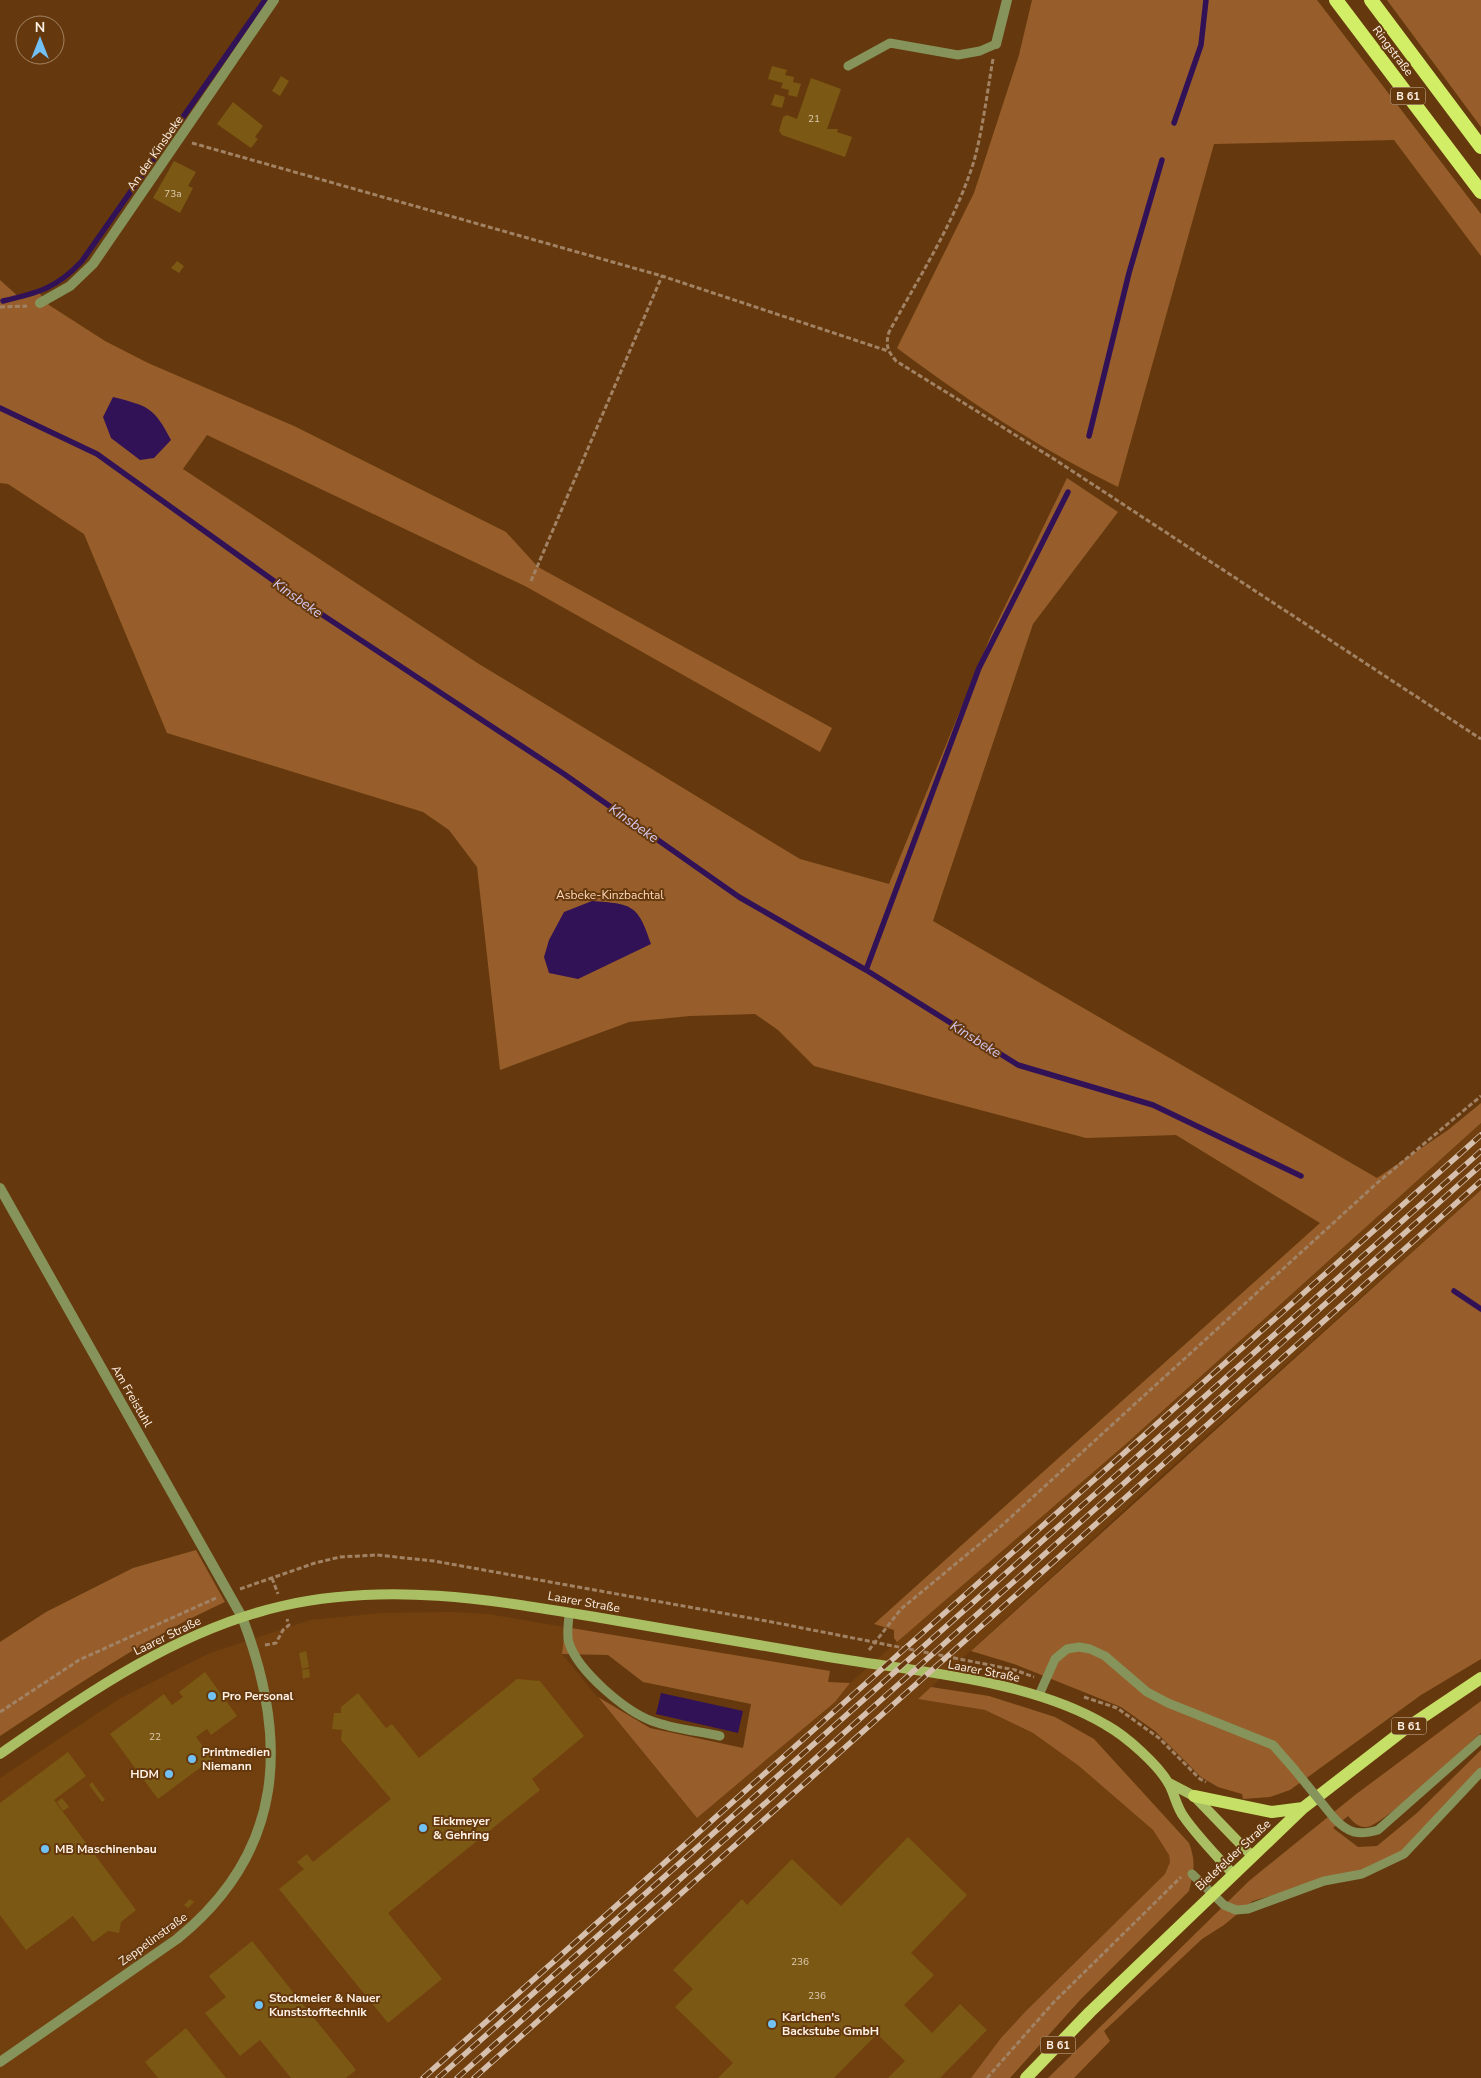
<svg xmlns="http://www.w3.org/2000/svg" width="1481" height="2078" font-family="'Nunito Sans',sans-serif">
<rect width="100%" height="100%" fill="#65390d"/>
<!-- built -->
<path fill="#72400f" d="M 1481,1123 L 1481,1190 L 1158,1479 L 918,1699 L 985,1710 L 1033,1733 L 1079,1766 L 1153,1830 L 1169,1855 L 1170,1862 L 1165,1874 L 1001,2038 L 971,2078 L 0,2078 L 0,1778 L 119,1699 L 210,1653 L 310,1620 L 382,1613 L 451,1612 L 488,1614 L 565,1627 L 562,1654 L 697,1818 L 835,1702 L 850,1683 L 908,1632 L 1127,1443 Z"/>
<!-- green -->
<path fill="#975e2b" d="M 1032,0 L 1317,0 L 1481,214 L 1481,256 L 1394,140 L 1214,144 L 1118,487 C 1039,449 967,400 897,348 L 974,193 L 1019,55 Z
M 1387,0 L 1481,0 L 1481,127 Z
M 0,280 L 20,298 L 33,296 L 36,289 L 49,305 L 105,341 L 148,363 L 294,426 L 506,532 L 538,567 L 832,728 L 820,752 L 525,586 L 207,435 L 183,469 L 479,664 L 800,859 L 889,884 L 991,635 L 1067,478 L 1118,512 L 1033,624 L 933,921 L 1377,1178 L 1448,1130 L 1481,1103 L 1481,1123 L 1127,1443 L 897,1642 L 894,1638 L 894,1630 L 874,1624 L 1320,1223 L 1176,1135 L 1086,1138 L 814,1066 L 778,1030 L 755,1014 L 690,1016 L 629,1022 L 500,1070 L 477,867 L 449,830 L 423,812 L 167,733 L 84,534 L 8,484 L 0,483 Z
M 1481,1190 L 1481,1659 L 1421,1695 L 1290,1790 L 1270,1797 L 1243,1799 L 1242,1794 L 1218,1787 L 1201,1777 L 1155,1731 L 1121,1707 L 1014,1664 L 971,1651 Z
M 196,1550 L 225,1602 C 145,1638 73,1688 0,1736 L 0,1642 L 46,1612 L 133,1568 Z
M 565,1627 L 830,1671 L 828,1682 L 850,1683 L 835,1702 L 697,1818 L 598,1697 L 650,1728 L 743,1748 L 751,1704 L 643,1682 L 608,1655 L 562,1654 Z
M 931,1687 L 989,1696 L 1055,1717 L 1094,1739 L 1189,1843 C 1196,1861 1194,1872 1189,1891 L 1081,1999 L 1010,2078 L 971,2078 L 1001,2038 L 1026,2011 L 1165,1874 L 1170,1862 L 1169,1855 L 1153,1830 L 1079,1766 L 1033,1733 L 985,1710 L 918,1699 Z
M 1481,1701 L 1481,1733 C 1463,1749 1385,1824 1367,1827 C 1359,1828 1353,1822 1348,1816 L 1333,1828 L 1358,1847 L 1377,1846 L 1417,1813 L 1481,1750 L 1481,1768 L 1403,1853 L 1372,1867 L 1253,1901 L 1224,1925 L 1202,1939 L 1104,2031 L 1110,2041 L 1074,2078 L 1048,2078 L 1249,1881 L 1355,1795 Z"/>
<!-- water -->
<path fill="#321257" d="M 113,397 C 148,406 154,407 171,440 L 154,458 L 140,460 L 111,438 L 103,417 Z
M 592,901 C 632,904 638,904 651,944 L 578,979 L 549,973 L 544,957 L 549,940 L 564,912 Z
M 661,1693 L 743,1711 L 738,1733 L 656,1714 Z"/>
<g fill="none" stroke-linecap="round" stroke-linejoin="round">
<!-- stream -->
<path stroke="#321257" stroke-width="5.5" d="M 1174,123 L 1201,45 L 1206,0
M 3,301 C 38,293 57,288 82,261 L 265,0
M 0,408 L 97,454 L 309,606 L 564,774 L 739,897 L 866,970 L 1018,1065 L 1153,1105 L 1301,1176
M 1089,436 L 1129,273 L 1162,160
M 866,970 L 979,668 L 1068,492
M 1454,1291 L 1481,1309"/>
</g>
<!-- building -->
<path fill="#7b5813" d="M 772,66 L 787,70 L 785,75 L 794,77 L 793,82 L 801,84 L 797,97 L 788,95 L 789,90 L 781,88 L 783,83 L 768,79 Z
M 281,76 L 289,81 L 280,96 L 272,91 Z
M 811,78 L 841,89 L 827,129 L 838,129 L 837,132 L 852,137 L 845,157 L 782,135 L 779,131 L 783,117 L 787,115 L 797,119 Z
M 775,94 L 785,97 L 782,108 L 771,105 Z
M 233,102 L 263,126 L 255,137 L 258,139 L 251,148 L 217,124 Z
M 174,161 L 196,172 L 188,186 L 193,188 L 180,213 L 153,198 Z
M 177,261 L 184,266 L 179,273 L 171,268 Z
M 306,1651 L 309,1667 L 302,1669 L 299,1653 Z
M 309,1669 L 310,1677 L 303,1679 L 302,1670 Z
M 205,1672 L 237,1716 L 211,1735 L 207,1729 L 196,1737 L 212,1759 L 158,1799 L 110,1734 L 164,1694 L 172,1705 L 183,1697 L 179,1692 Z
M 517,1679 L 540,1681 L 584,1736 L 532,1779 L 540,1790 L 388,1913 L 442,1979 L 388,2023 L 279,1889 L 304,1869 L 297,1862 L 307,1854 L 313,1862 L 391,1799 L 341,1740 L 342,1730 L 332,1729 L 334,1713 L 341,1713 L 341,1707 L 358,1693 L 386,1728 L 392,1724 L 419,1758 Z
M 68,1752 L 86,1776 L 54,1800 L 136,1910 L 121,1922 L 119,1933 L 108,1931 L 93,1942 L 73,1916 L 26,1950 L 0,1915 L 0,1803 Z
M 92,1782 L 105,1800 L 102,1802 L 89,1785 Z
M 62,1798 L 69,1807 L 63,1811 L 57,1802 Z
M 908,1837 L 967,1895 L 911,1953 L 934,1975 L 904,2005 L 932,2033 L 960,2004 L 987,2030 L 940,2078 L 888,2078 L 905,2061 L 877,2034 L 834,2078 L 718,2078 L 733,2063 L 675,2007 L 693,1989 L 673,1970 L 742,1899 L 747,1905 L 792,1859 L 841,1906 Z
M 190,1899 L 194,1902 L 188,1908 L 184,1905 Z
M 252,1941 L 356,2070 L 346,2078 L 291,2078 L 260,2040 L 240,2056 L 205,2013 L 226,1997 L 209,1976 Z
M 186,2028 L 226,2078 L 158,2078 L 145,2062 Z"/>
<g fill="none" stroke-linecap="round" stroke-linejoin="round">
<!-- path -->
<path stroke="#a28264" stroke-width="3" stroke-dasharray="5 2.5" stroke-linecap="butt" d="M 993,59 C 987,93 983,128 974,161 C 955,222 919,277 889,332 C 885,346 888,351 896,361 L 1054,459 L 1481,739
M 192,143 L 662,276 L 888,351
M 0,307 L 27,306
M 531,581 L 662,276
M 272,1578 L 278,1594
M 240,1589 L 315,1563 L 340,1557 L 377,1555 L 434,1561 L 772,1622 L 1015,1670 L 1034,1677
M 265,1645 L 276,1643 L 283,1630 L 289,1625 L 287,1619
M 869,1650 L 901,1609 L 999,1528 L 1376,1184 L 1481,1096
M 1084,1697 L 1117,1708 L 1159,1738 L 1200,1779 L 1206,1782
M 0,1712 L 79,1660 L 216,1598
M 987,2078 L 1053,2003 L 1181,1877"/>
<!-- service -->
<path stroke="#86935b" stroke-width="9" d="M 848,66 L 890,43 L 958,55 L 980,51 L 996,44
M 569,1613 C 569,1621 566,1635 569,1643 C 578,1671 625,1711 652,1721 C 673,1729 698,1731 720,1736
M 1039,1695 L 1055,1659 L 1067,1649 L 1079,1647 L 1090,1649 L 1105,1656 L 1147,1692 L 1168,1703 L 1273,1745 L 1294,1769
M 1334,1818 C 1348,1833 1358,1836 1378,1830 L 1481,1739
M 1192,1874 L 1224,1905 L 1236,1910 L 1248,1909 L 1324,1881 L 1362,1874 L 1404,1854 L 1481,1772"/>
<!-- minor -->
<path stroke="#86935b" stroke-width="10" d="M 996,44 L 1007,0
M 40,303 L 70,286 L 93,264 L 274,0
M 0,1188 L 242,1617 C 289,1739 286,1851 177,1939 L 0,2062"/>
<!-- secondary -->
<path stroke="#aabe63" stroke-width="10" d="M 0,1754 C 88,1693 177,1630 282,1606 C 392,1581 499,1601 607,1619 C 679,1631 751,1644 823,1656 C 913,1672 1027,1678 1106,1725 C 1126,1736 1160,1766 1170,1786 C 1175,1796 1177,1808 1184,1817 C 1198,1837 1216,1855 1233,1874
M 1169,1783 L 1194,1796 L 1252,1856"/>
<!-- primary -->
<path stroke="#c6df66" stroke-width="12" d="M 1194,1796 L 1272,1812 L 1303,1808
M 1026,2078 L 1090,2012 L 1303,1808 L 1405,1729 L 1481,1678"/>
<!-- trunk -->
<path stroke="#d2ee67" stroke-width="14" d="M 1336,0 L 1481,192
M 1371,0 L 1481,147"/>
<!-- rail casing -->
<g stroke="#d6c0ad" stroke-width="5.5">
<path id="rail" d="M 423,2078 L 1481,1135
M 438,2078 L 1481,1151
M 457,2078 L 1481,1165
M 474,2078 L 1481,1181"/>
</g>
<!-- rail -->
<use href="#rail" stroke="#65390d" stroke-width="4" stroke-dasharray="11" stroke-linecap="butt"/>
<!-- service-bridge -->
<path stroke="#86935b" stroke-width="9" d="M 1294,1769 L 1334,1818"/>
</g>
<!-- markers -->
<g fill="#72c1f5" stroke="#65390d" stroke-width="2">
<circle cx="212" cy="1696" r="5"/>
<circle cx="192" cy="1759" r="5"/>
<circle cx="169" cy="1774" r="5"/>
<circle cx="423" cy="1828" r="5"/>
<circle cx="45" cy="1849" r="5"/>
<circle cx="259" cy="2005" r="5"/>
<circle cx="772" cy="2024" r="5"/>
</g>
<g text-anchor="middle" stroke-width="4" stroke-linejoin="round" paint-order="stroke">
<!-- number labels -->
<g font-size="10" fill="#decbb1">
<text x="814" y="122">21</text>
<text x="173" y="197">73a</text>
<text x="155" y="1740">22</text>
<text x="800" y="1965">236</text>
<text x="817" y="1999">236</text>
</g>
<!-- shield labels -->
<g fill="#65390d" stroke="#d1baa5" stroke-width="1">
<rect x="1390.5" y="87.5" width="35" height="17" rx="4"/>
<rect x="1391.5" y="1717.5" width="35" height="17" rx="4"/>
<rect x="1040.5" y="2036.5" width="35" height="17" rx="4"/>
</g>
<g font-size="11" font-weight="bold" fill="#fff1e6">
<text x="1408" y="100">B 61</text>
<text x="1409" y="1730">B 61</text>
<text x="1058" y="2049">B 61</text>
</g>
<!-- street labels -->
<g font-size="12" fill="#fff1e6" stroke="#65390d">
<text transform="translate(1393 51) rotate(53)" y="4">Ringstraße</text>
<text transform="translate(155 153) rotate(-55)" y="4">An der Kinsbeke</text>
<text transform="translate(132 1396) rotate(60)" y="4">Am Freistuhl</text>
<text transform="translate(584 1602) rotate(10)" y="4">Laarer Straße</text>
<text transform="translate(167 1636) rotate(-26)" y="4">Laarer Straße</text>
<text transform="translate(984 1671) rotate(11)" y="4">Laarer Straße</text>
<text transform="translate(1233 1855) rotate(-43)" y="4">Bielefelder Straße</text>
<text transform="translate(153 1939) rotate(-36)" y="4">Zeppelinstraße</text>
</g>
<!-- park labels -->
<g font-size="12" fill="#fed8ba" stroke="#65390d">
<text x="610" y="899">Asbeke-Kinzbachtal</text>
</g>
<!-- poi labels -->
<g font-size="12" font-weight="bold" fill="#fff1e6" stroke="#65390d" text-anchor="start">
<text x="222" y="1700">Pro Personal</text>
<text x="202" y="1756">Printmedien<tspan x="202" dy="14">Niemann</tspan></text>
<text x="159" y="1778" text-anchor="end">HDM</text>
<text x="433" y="1825">Eickmeyer<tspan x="433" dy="14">&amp; Gehring</tspan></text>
<text x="55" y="1853">MB Maschinenbau</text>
<text x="269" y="2002">Stockmeier &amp; Nauer<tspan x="269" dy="14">Kunststofftechnik</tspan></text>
<text x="782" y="2021">Karlchen's<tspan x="782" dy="14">Backstube GmbH</tspan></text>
</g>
<!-- water labels -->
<g font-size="14" font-style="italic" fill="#d4c7f0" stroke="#65390d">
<text transform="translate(298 598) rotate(35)" y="5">Kinsbeke</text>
<text transform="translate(634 823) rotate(35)" y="5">Kinsbeke</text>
<text transform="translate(976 1039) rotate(32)" y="5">Kinsbeke</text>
</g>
</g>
<!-- north arrow -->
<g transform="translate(40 40)"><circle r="24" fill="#65390d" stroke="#a38364"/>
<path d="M0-4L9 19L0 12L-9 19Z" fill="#72c1f5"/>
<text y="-8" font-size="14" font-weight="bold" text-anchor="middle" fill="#fff1e6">N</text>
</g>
</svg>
